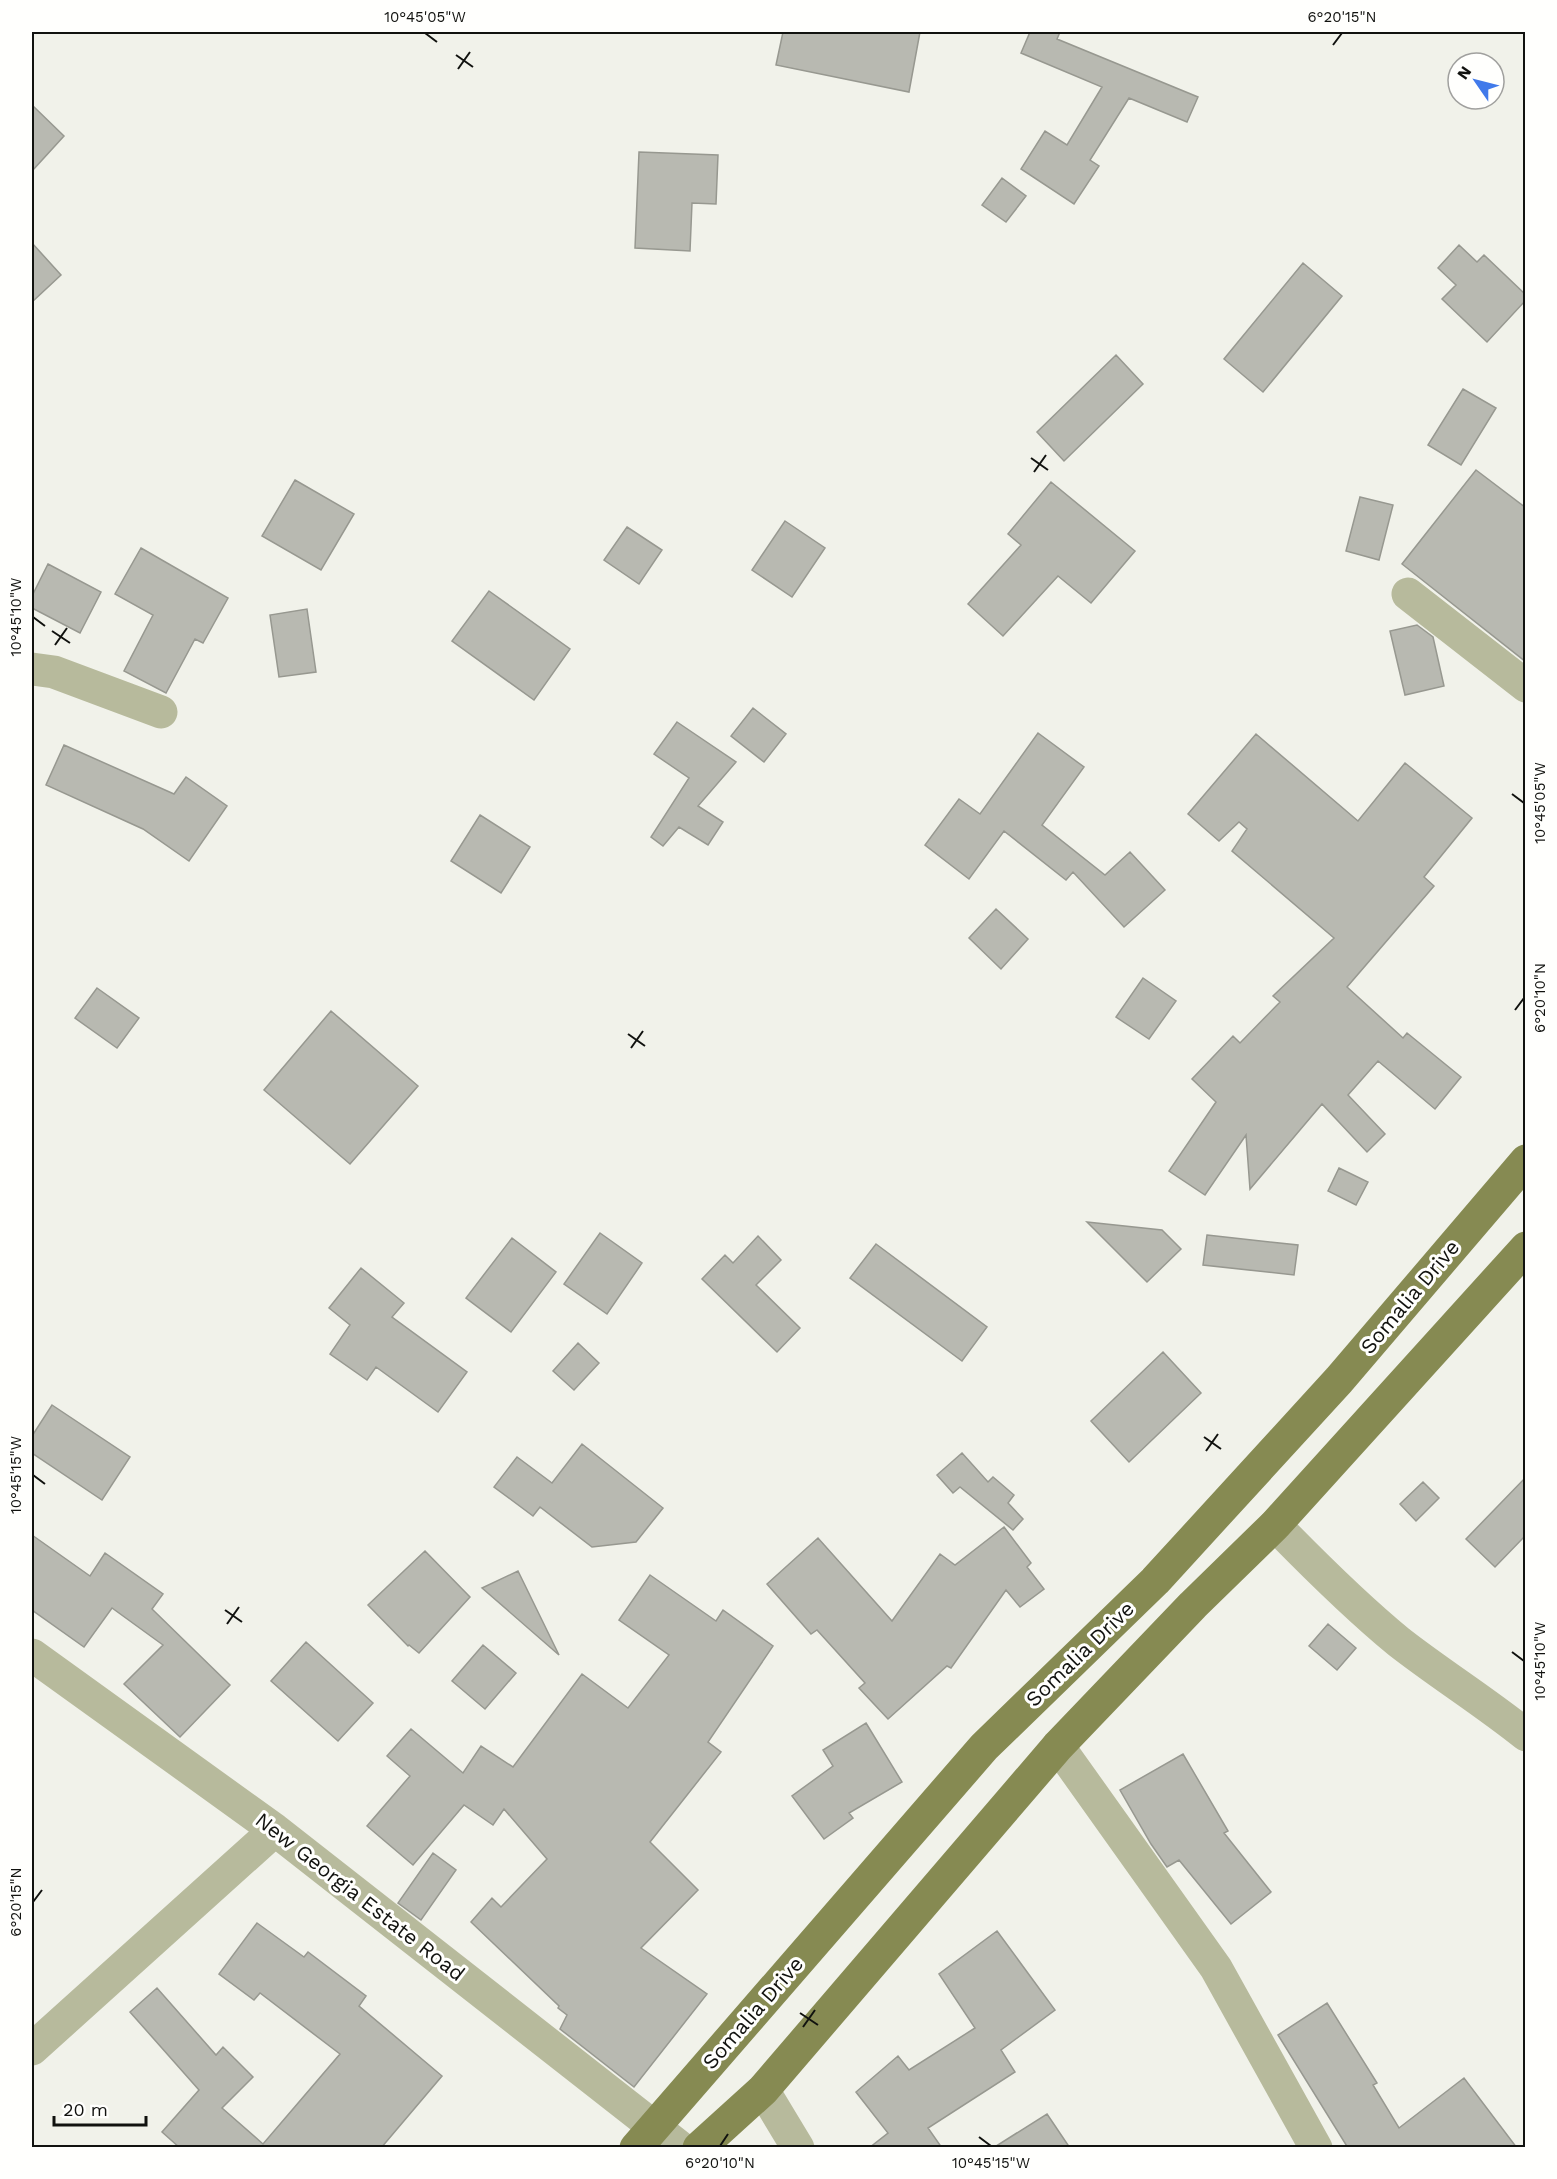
<svg xmlns="http://www.w3.org/2000/svg" width="1557" height="2179" font-family="'Work Sans',sans-serif">
<rect width="100%" height="100%" fill="#f1f2ea"/>
<!-- building -->
<path fill="#b8b9b1" stroke="#979890" stroke-width="1.5" d="M 783,32 L 920,32 L 909,92 L 776,65 Z
M 1030,32 L 1060,32 L 1057,39 L 1198,97 L 1187,122 L 1129,98 L 1090,160 L 1099,166 L 1074,204 L 1021,169 L 1045,131 L 1067,145 L 1102,87 L 1021,53 Z
M 32,105 L 64,136 L 32,171 Z
M 639,152 L 718,155 L 716,204 L 692,203 L 690,251 L 635,248 Z
M 1002,178 L 1026,196 L 1006,222 L 982,205 Z
M 32,243 L 61,275 L 32,302 Z
M 1459,245 L 1477,262 L 1484,255 L 1526,295 L 1526,300 L 1487,342 L 1442,299 L 1456,285 L 1438,268 Z
M 1303,263 L 1342,296 L 1263,392 L 1224,359 Z
M 1116,355 L 1143,384 L 1064,461 L 1037,432 Z
M 1463,389 L 1496,408 L 1461,465 L 1428,445 Z
M 1476,470 L 1526,508 L 1526,662 L 1402,564 Z
M 295,480 L 354,514 L 321,570 L 262,536 Z
M 1051,482 L 1135,551 L 1091,603 L 1058,576 L 1003,636 L 968,604 L 1021,545 L 1008,534 Z
M 1360,497 L 1393,505 L 1379,560 L 1346,551 Z
M 785,521 L 825,548 L 792,597 L 752,570 Z
M 627,527 L 662,550 L 639,584 L 604,560 Z
M 141,548 L 228,598 L 203,643 L 195,639 L 166,693 L 124,671 L 153,615 L 115,594 Z
M 48,564 L 101,592 L 80,633 L 32,608 L 32,596 Z
M 489,591 L 570,649 L 534,700 L 452,641 Z
M 307,609 L 316,672 L 279,677 L 270,615 Z
M 1417,625 L 1433,637 L 1444,686 L 1405,695 L 1390,631 Z
M 753,708 L 786,734 L 764,762 L 731,736 Z
M 677,722 L 736,762 L 698,806 L 723,822 L 708,845 L 679,827 L 663,846 L 651,837 L 689,778 L 654,754 Z
M 1038,733 L 1084,767 L 1042,825 L 1105,875 L 1130,852 L 1165,890 L 1124,927 L 1073,872 L 1066,880 L 1004,831 L 969,879 L 925,845 L 959,799 L 980,814 Z
M 1256,734 L 1358,821 L 1405,763 L 1472,818 L 1424,877 L 1434,886 L 1347,987 L 1403,1038 L 1407,1033 L 1461,1077 L 1435,1109 L 1378,1061 L 1348,1095 L 1385,1134 L 1367,1152 L 1322,1104 L 1250,1189 L 1246,1135 L 1205,1195 L 1169,1171 L 1216,1102 L 1192,1079 L 1233,1036 L 1240,1043 L 1280,1002 L 1273,996 L 1334,938 L 1232,851 L 1247,829 L 1239,822 L 1219,841 L 1188,814 Z
M 64,745 L 174,794 L 186,777 L 227,806 L 189,861 L 143,829 L 46,785 Z
M 480,815 L 530,847 L 501,893 L 451,861 Z
M 996,909 L 1028,939 L 1001,969 L 969,938 Z
M 1143,978 L 1176,1001 L 1149,1039 L 1116,1017 Z
M 97,988 L 139,1018 L 117,1048 L 75,1018 Z
M 331,1011 L 418,1086 L 350,1164 L 264,1090 Z
M 1339,1168 L 1368,1182 L 1356,1205 L 1328,1191 Z
M 1087,1222 L 1162,1230 L 1181,1249 L 1147,1282 Z
M 600,1233 L 642,1263 L 607,1314 L 564,1284 Z
M 1207,1235 L 1298,1245 L 1294,1275 L 1203,1265 Z
M 758,1236 L 781,1260 L 756,1285 L 800,1328 L 777,1352 L 702,1279 L 725,1255 L 733,1263 Z
M 512,1238 L 556,1272 L 511,1332 L 466,1298 Z
M 876,1244 L 987,1327 L 962,1361 L 850,1278 Z
M 361,1268 L 404,1303 L 392,1317 L 467,1372 L 438,1412 L 376,1367 L 367,1380 L 330,1354 L 350,1325 L 329,1308 Z
M 578,1343 L 599,1363 L 574,1390 L 553,1371 Z
M 1163,1352 L 1201,1393 L 1129,1462 L 1091,1421 Z
M 52,1405 L 130,1457 L 102,1500 L 32,1453 L 32,1436 Z
M 582,1444 L 663,1508 L 636,1542 L 592,1547 L 540,1507 L 533,1516 L 494,1487 L 517,1457 L 552,1483 Z
M 962,1453 L 988,1482 L 993,1477 L 1014,1495 L 1008,1503 L 1023,1519 L 1013,1530 L 960,1487 L 953,1493 L 937,1475 Z
M 1526,1477 L 1526,1535 L 1495,1567 L 1466,1539 Z
M 1423,1482 L 1439,1498 L 1416,1521 L 1400,1504 Z
M 1004,1527 L 1031,1563 L 1027,1567 L 1044,1589 L 1020,1607 L 1006,1590 L 951,1668 L 947,1666 L 888,1719 L 859,1688 L 865,1683 L 817,1630 L 811,1634 L 767,1584 L 818,1538 L 892,1621 L 940,1554 L 955,1565 Z
M 32,1535 L 90,1576 L 105,1553 L 163,1594 L 152,1609 L 230,1685 L 180,1737 L 124,1684 L 163,1645 L 112,1608 L 84,1647 L 32,1610 Z
M 425,1551 L 470,1597 L 419,1653 L 409,1645 L 408,1646 L 368,1605 Z
M 518,1571 L 559,1655 L 482,1588 Z
M 650,1575 L 716,1621 L 723,1610 L 773,1646 L 708,1742 L 721,1752 L 650,1842 L 698,1890 L 641,1948 L 707,1994 L 634,2087 L 560,2029 L 567,2015 L 558,2008 L 559,2006 L 471,1922 L 492,1898 L 501,1907 L 547,1859 L 504,1809 L 493,1825 L 464,1805 L 413,1865 L 367,1826 L 410,1776 L 387,1756 L 411,1729 L 463,1773 L 481,1746 L 513,1767 L 582,1674 L 628,1708 L 669,1655 L 619,1620 Z
M 1328,1624 L 1356,1648 L 1337,1670 L 1309,1646 Z
M 306,1642 L 373,1703 L 338,1741 L 271,1681 Z
M 483,1645 L 516,1673 L 485,1709 L 452,1681 Z
M 866,1723 L 902,1782 L 849,1813 L 853,1818 L 824,1839 L 792,1796 L 833,1766 L 823,1750 Z
M 1183,1754 L 1228,1831 L 1224,1833 L 1271,1892 L 1231,1924 L 1179,1860 L 1167,1867 L 1151,1844 L 1120,1790 Z
M 433,1853 L 456,1870 L 421,1920 L 398,1903 Z
M 257,1923 L 304,1957 L 308,1952 L 366,1996 L 359,2006 L 442,2076 L 381,2148 L 180,2148 L 162,2132 L 199,2090 L 130,2012 L 157,1988 L 216,2055 L 223,2047 L 253,2077 L 222,2108 L 263,2144 L 340,2054 L 260,1993 L 254,2000 L 219,1974 Z
M 997,1931 L 1055,2010 L 1001,2050 L 1015,2072 L 928,2128 L 942,2148 L 869,2148 L 888,2133 L 856,2092 L 898,2056 L 909,2070 L 975,2028 L 939,1974 Z
M 1327,2003 L 1377,2083 L 1373,2085 L 1399,2128 L 1464,2078 L 1517,2148 L 1348,2148 L 1278,2035 Z
M 1047,2114 L 1070,2148 L 993,2148 Z"/>
<g fill="none" stroke-linecap="round" stroke-linejoin="round">
<!-- minor -->
<path stroke="#b7ba9c" stroke-width="33" d="M 1408,594 L 1526,686
M 32,669 L 54,672 L 161,712
M 1275,1525 C 1315,1566 1355,1606 1399,1642 C 1440,1674 1485,1702 1526,1735
M 32,1655 L 275,1830 L 681,2148
M 1058,1746 L 1216,1968 L 1316,2148
M 32,2049 L 275,1830
M 763,2090 L 798,2148"/>
<!-- major -->
<path stroke="#868a52" stroke-width="33" d="M 636,2148 L 984,1747 L 1155,1581 L 1339,1380 L 1526,1161
M 699,2148 L 763,2090 L 1058,1746 L 1193,1605 L 1275,1525 L 1526,1248"/>
</g>
<!-- ticks -->
<path fill="none" stroke="#11120f" stroke-width="2" d="M 425,33 L 437,42M 1333,45 L 1342,33M 456,55 L 473,67M 458,69 L 470,52M 1031,458 L 1048,470M 1034,472 L 1046,455M 33,617 L 45,626M 52,631 L 70,643M 55,645 L 67,628M 1512,794 L 1524,803M 1515,1010 L 1524,998M 628,1034 L 645,1046M 631,1048 L 643,1031M 1204,1437 L 1221,1449M 1206,1451 L 1218,1434M 33,1475 L 45,1484M 225,1610 L 242,1622M 227,1624 L 239,1607M 1512,1652 L 1524,1661M 33,1902 L 42,1890M 800,2013 L 818,2025M 803,2027 L 815,2010M 979,2137 L 991,2146M 720,2146 L 728,2134"/>
<g text-anchor="middle" stroke-width="6" stroke-linejoin="round" paint-order="stroke">
<!-- street labels -->
<g font-size="21" fill="#11120f" stroke="#fffffd">
<text transform="translate(1410 1297) rotate(-50)" y="7">Somalia Drive</text>
<text transform="translate(1080 1654) rotate(-44)" y="7">Somalia Drive</text>
<text transform="translate(360 1897) rotate(38)" y="7">New Georgia Estate Road</text>
<text transform="translate(753 2013) rotate(-49)" y="7">Somalia Drive</text>
</g>
</g>
<!-- border -->
<rect width="1557" height="2179" fill="none" stroke="#fffffd" stroke-width="66"/>
<!-- north arrow -->
<g transform="translate(1476 81) rotate(305)"><circle r="28" fill="#fffffd" stroke="#a0a09e" stroke-width="1.5"/>
<path d="M0-4.5L10 22L0 15L-10 22Z" fill="#417aea"/>
<text y="-9" font-size="16" font-weight="bold" text-anchor="middle" fill="#11120f">N</text>
</g>
<!-- scale -->
<path d="M54 2116v9h92v-9" fill="none" stroke="#11120f" stroke-width="3"/>
<text x="63" y="2116" font-size="18" fill="#11120f" stroke="#fffffd" stroke-width="4.5" paint-order="stroke">20 m</text>
<rect x="33" y="33" width="1491" height="2113" fill="none" stroke="#11120f" stroke-width="2"/>
<g font-size="15" text-anchor="middle" fill="#11120f">
<text x="425" y="22">10°45'05"W</text>
<text x="1342" y="22">6°20'15"N</text>
<text transform="translate(16 617) rotate(-90)" y="5">10°45'10"W</text>
<text transform="translate(1540 803) rotate(-90)" y="5">10°45'05"W</text>
<text transform="translate(1540 998) rotate(-90)" y="5">6°20'10"N</text>
<text transform="translate(16 1475) rotate(-90)" y="5">10°45'15"W</text>
<text transform="translate(1540 1661) rotate(-90)" y="5">10°45'10"W</text>
<text transform="translate(16 1902) rotate(-90)" y="5">6°20'15"N</text>
<text x="720" y="2168">6°20'10"N</text>
<text x="991" y="2168">10°45'15"W</text>
</g>
</svg>
